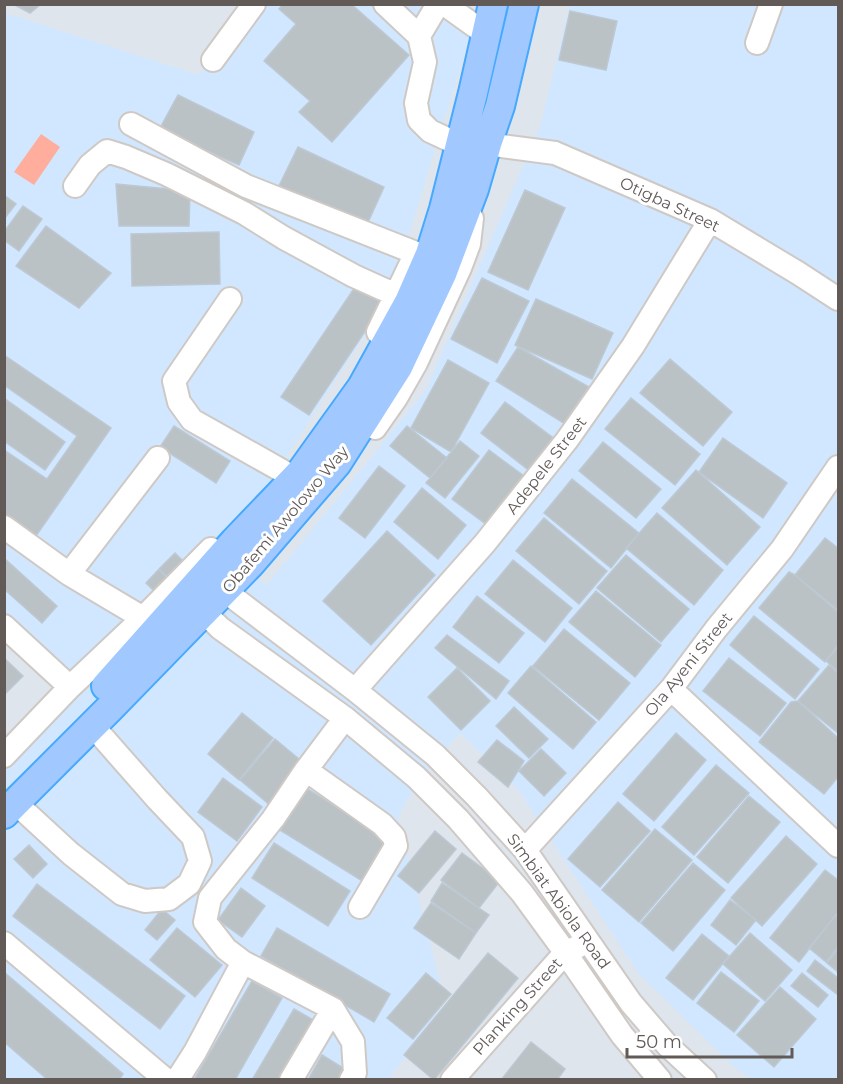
<svg xmlns="http://www.w3.org/2000/svg" width="843" height="1084" font-family="Montserrat,sans-serif">
<rect width="100%" height="100%" fill="#dee5ed"/>
<!-- commercial -->
<path fill="#d1e7ff" d="M 249,5 L 468,5 L 470,35 L 391,294 L 252,510 L 214,551 L 267,585 L 426,390 L 540,127 L 570,5 L 838,5 L 838,1079 L 751,1079 L 733,1066 L 638,973 L 518,789 L 460,733 L 418,782 L 398,817 L 445,1002 L 389,1079 L 5,1079 L 4,755 L 63,693 L 5,639 L 5,13 L 199,75 Z"/>
<!-- water -->
<path fill="#ffad9c" d="M 41,134 L 60,147 L 34,185 L 14,172 Z"/>
<!-- building -->
<path fill="#bbc2c6" stroke="#bcc8d2" stroke-width="1.5" d="M 13,4 L 41,4 L 30,13 Z
M 283,4 L 351,4 L 409,55 L 332,142 L 299,112 L 310,101 L 264,61 L 296,24 L 279,9 Z
M 570,11 L 617,21 L 606,70 L 559,60 Z
M 178,95 L 254,132 L 239,165 L 159,130 Z
M 298,147 L 384,187 L 364,231 L 277,190 Z
M 116,184 L 190,191 L 189,226 L 119,226 Z
M 525,190 L 565,208 L 528,290 L 488,272 Z
M 4,195 L 16,204 L 4,219 Z
M 23,206 L 42,219 L 19,251 L 4,240 L 4,232 Z
M 46,226 L 111,273 L 79,308 L 16,266 Z
M 219,232 L 220,284 L 132,286 L 131,234 Z
M 482,278 L 529,301 L 497,363 L 451,339 Z
M 357,284 L 384,303 L 309,415 L 281,397 Z
M 536,299 L 613,333 L 592,379 L 515,345 Z
M 518,347 L 589,387 L 565,424 L 496,381 Z
M 4,355 L 111,428 L 36,536 L 4,514 L 4,450 L 47,479 L 77,436 L 4,385 Z
M 670,359 L 732,412 L 703,446 L 640,393 Z
M 448,360 L 489,383 L 451,452 L 411,428 Z
M 4,398 L 65,442 L 45,470 L 4,441 Z
M 631,398 L 700,454 L 675,485 L 605,429 Z
M 505,402 L 556,440 L 531,472 L 481,433 Z
M 174,426 L 230,461 L 216,483 L 160,447 Z
M 407,426 L 447,458 L 430,478 L 390,446 Z
M 723,438 L 787,483 L 763,518 L 699,472 Z
M 460,441 L 479,456 L 445,498 L 426,483 Z
M 603,442 L 661,489 L 636,518 L 579,471 Z
M 489,450 L 524,476 L 487,525 L 452,499 Z
M 379,466 L 405,486 L 365,538 L 339,518 Z
M 696,470 L 760,527 L 727,565 L 662,508 Z
M 572,479 L 639,533 L 611,568 L 544,513 Z
M 422,488 L 466,525 L 438,559 L 394,522 Z
M 657,513 L 723,570 L 694,605 L 626,548 Z
M 544,518 L 607,571 L 579,604 L 516,551 Z
M 387,531 L 435,575 L 371,645 L 323,601 Z
M 825,538 L 838,548 L 838,610 L 795,575 Z
M 175,553 L 183,561 L 168,577 L 159,569 Z
M 626,555 L 689,609 L 661,642 L 597,588 Z
M 4,558 L 57,606 L 42,623 L 4,589 Z
M 513,560 L 572,608 L 545,642 L 485,594 Z
M 159,569 L 167,578 L 154,591 L 146,583 Z
M 789,572 L 795,575 L 838,612 L 838,645 L 825,662 L 759,608 Z
M 596,591 L 661,645 L 635,677 L 569,622 Z
M 477,596 L 524,633 L 499,663 L 453,627 Z
M 754,616 L 819,669 L 795,699 L 730,645 Z
M 564,629 L 630,683 L 599,720 L 533,666 Z
M 447,635 L 509,681 L 496,699 L 435,648 Z
M 838,647 L 838,671 L 826,661 Z
M 4,658 L 23,676 L 4,695 Z
M 729,658 L 786,703 L 760,736 L 703,691 Z
M 829,665 L 838,673 L 838,733 L 798,701 Z
M 531,666 L 596,722 L 573,749 L 508,693 Z
M 457,668 L 490,701 L 461,730 L 428,697 Z
M 798,701 L 838,738 L 838,777 L 824,794 L 759,742 L 791,702 Z
M 514,707 L 548,739 L 529,758 L 496,726 Z
M 242,713 L 273,738 L 239,780 L 208,754 Z
M 676,733 L 706,760 L 654,821 L 623,794 Z
M 275,739 L 305,764 L 270,805 L 240,780 Z
M 497,740 L 524,761 L 508,787 L 478,762 Z
M 541,749 L 566,773 L 544,796 L 519,771 Z
M 716,765 L 749,793 L 694,855 L 662,827 Z
M 223,778 L 262,807 L 237,841 L 198,812 Z
M 301,785 L 390,840 L 364,882 L 275,827 Z
M 749,796 L 780,822 L 728,883 L 697,857 Z
M 618,802 L 650,831 L 600,887 L 568,859 Z
M 655,829 L 692,860 L 639,922 L 602,890 Z
M 435,831 L 456,849 L 419,893 L 398,876 Z
M 786,836 L 817,864 L 762,926 L 731,898 Z
M 274,843 L 350,891 L 328,926 L 252,878 Z
M 29,845 L 47,864 L 33,878 L 14,859 Z
M 462,853 L 500,881 L 479,908 L 441,880 Z
M 693,863 L 725,890 L 673,951 L 641,923 Z
M 825,870 L 838,880 L 838,912 L 799,962 L 770,938 Z
M 442,883 L 489,915 L 476,933 L 431,901 Z
M 37,884 L 185,996 L 160,1029 L 13,916 Z
M 241,888 L 265,906 L 242,937 L 218,920 Z
M 730,900 L 756,920 L 736,945 L 711,925 Z
M 431,903 L 476,933 L 459,959 L 414,928 Z
M 162,909 L 175,920 L 157,940 L 145,930 Z
M 836,915 L 838,917 L 838,947 L 826,962 L 809,948 Z
M 177,928 L 222,965 L 195,997 L 150,960 Z
M 277,928 L 390,994 L 374,1022 L 261,956 Z
M 750,933 L 792,970 L 765,1001 L 723,964 Z
M 702,934 L 729,956 L 693,1000 L 666,978 Z
M 838,949 L 838,972 L 827,963 Z
M 488,953 L 518,978 L 434,1080 L 404,1055 Z
M 815,960 L 838,978 L 838,995 L 807,971 Z
M 4,972 L 123,1074 L 119,1080 L 48,1080 L 4,1042 Z
M 721,972 L 759,1001 L 734,1032 L 697,1003 Z
M 426,973 L 451,994 L 413,1039 L 387,1018 Z
M 802,973 L 828,995 L 818,1007 L 791,986 Z
M 252,981 L 282,998 L 235,1080 L 194,1080 Z
M 780,987 L 816,1019 L 774,1067 L 737,1035 Z
M 294,1009 L 315,1021 L 282,1080 L 252,1080 Z
M 531,1042 L 565,1069 L 557,1080 L 501,1080 Z
M 322,1055 L 348,1071 L 343,1080 L 308,1080 Z"/>
<g fill="none" stroke-linecap="round" stroke-linejoin="round">
<!-- minor casing -->
<g stroke="#cec9c5" stroke-width="26">
<path id="minor" d="M 385,4 L 419,36 L 425,62 L 416,103 L 419,120 L 430,131 L 460,145
M 444,4 L 486,34
M 419,36 L 438,4
M 757,43 L 771,4
M 213,60 L 254,4
M 131,124 L 246,186 L 416,253
M 487,144 L 555,153 L 710,220 L 798,273 L 838,299
M 75,186 L 90,165 L 107,151 L 126,157 L 166,174 L 244,213 L 284,238 L 354,276 L 396,295
M 230,299 L 174,381 L 179,402 L 192,420 L 286,473
M 378,332 L 416,253
M 375,428 L 396,398 L 416,363 L 460,268 L 469,244 L 472,218
M 4,527 L 69,574 L 143,618
M 69,574 L 158,458
M 234,598 L 355,690 L 435,755 L 477,797 L 525,850 L 631,1003 L 668,1046 L 705,1080
M 212,620 L 220,628 L 345,718 L 416,777 L 458,819 L 522,893 L 560,945 L 622,1035 L 660,1080
M 4,626 L 70,687
M 671,689 L 838,846
M 355,690 L 485,543 L 567,440 L 633,346 L 710,220
M 4,756 L 70,687 L 143,618 L 211,549
M 306,770 L 382,824 L 394,837 L 396,846 L 360,907
M 21,808 L 71,854 L 122,894 L 145,901 L 169,899 L 189,884 L 200,861 L 193,837 L 157,799 L 99,733
M 525,850 L 671,689 L 716,629 L 782,549 L 838,467
M 4,943 L 166,1080
M 243,962 L 333,1009 L 353,1042 L 355,1073 L 351,1080
M 177,1080 L 195,1052 L 243,962 L 226,949 L 205,922 L 210,898 L 273,819 L 306,770 L 345,718
M 291,1080 L 333,1009
M 452,1080 L 565,953 L 577,947"/>
</g>
<!-- major casing -->
<g stroke="#45a9ff" stroke-width="32">
<path id="major" d="M 106,686 L 235,541 L 301,472 L 362,387 L 409,302 L 430,254 L 444,209 L 473,93 L 493,4
M 4,814 L 110,708 L 250,564 L 337,463 L 398,367 L 442,274 L 474,189 L 487,144 L 500,106 L 524,4"/>
</g>
<!-- minor -->
<use href="#minor" stroke="#fff" stroke-width="22"/>
<!-- major -->
<use href="#major" stroke="#a1c8ff" stroke-width="28"/>
</g>
<g text-anchor="middle" stroke-width="6" stroke-linejoin="round" paint-order="stroke">
<!-- street labels -->
<g font-size="16" fill="#615a57" stroke="#fff">
<text transform="translate(670 204) rotate(25)" y="6">Otigba Street</text>
<text transform="translate(546 465) rotate(-52)" y="6">Adepele Street</text>
<text transform="translate(285 519) rotate(-50)" y="6">Obafemi Awolowo Way</text>
<text transform="translate(688 664) rotate(-51)" y="6">Ola Ayeni Street</text>
<text transform="translate(559 901) rotate(54)" y="6">Simbiat Abiola Road</text>
<text transform="translate(517 1006) rotate(-48)" y="6">Planking Street</text>
</g>
</g>
<!-- border -->
<rect width="843" height="1084" fill="none" stroke="#615a57" stroke-width="12"/>
<!-- scale -->
<path d="M627 1048v9h165v-9" fill="none" stroke="#615a57" stroke-width="3"/>
<text x="636" y="1048" font-size="18" fill="#615a57" stroke="#ffffff" stroke-width="4.5" paint-order="stroke">50 m</text>
</svg>
